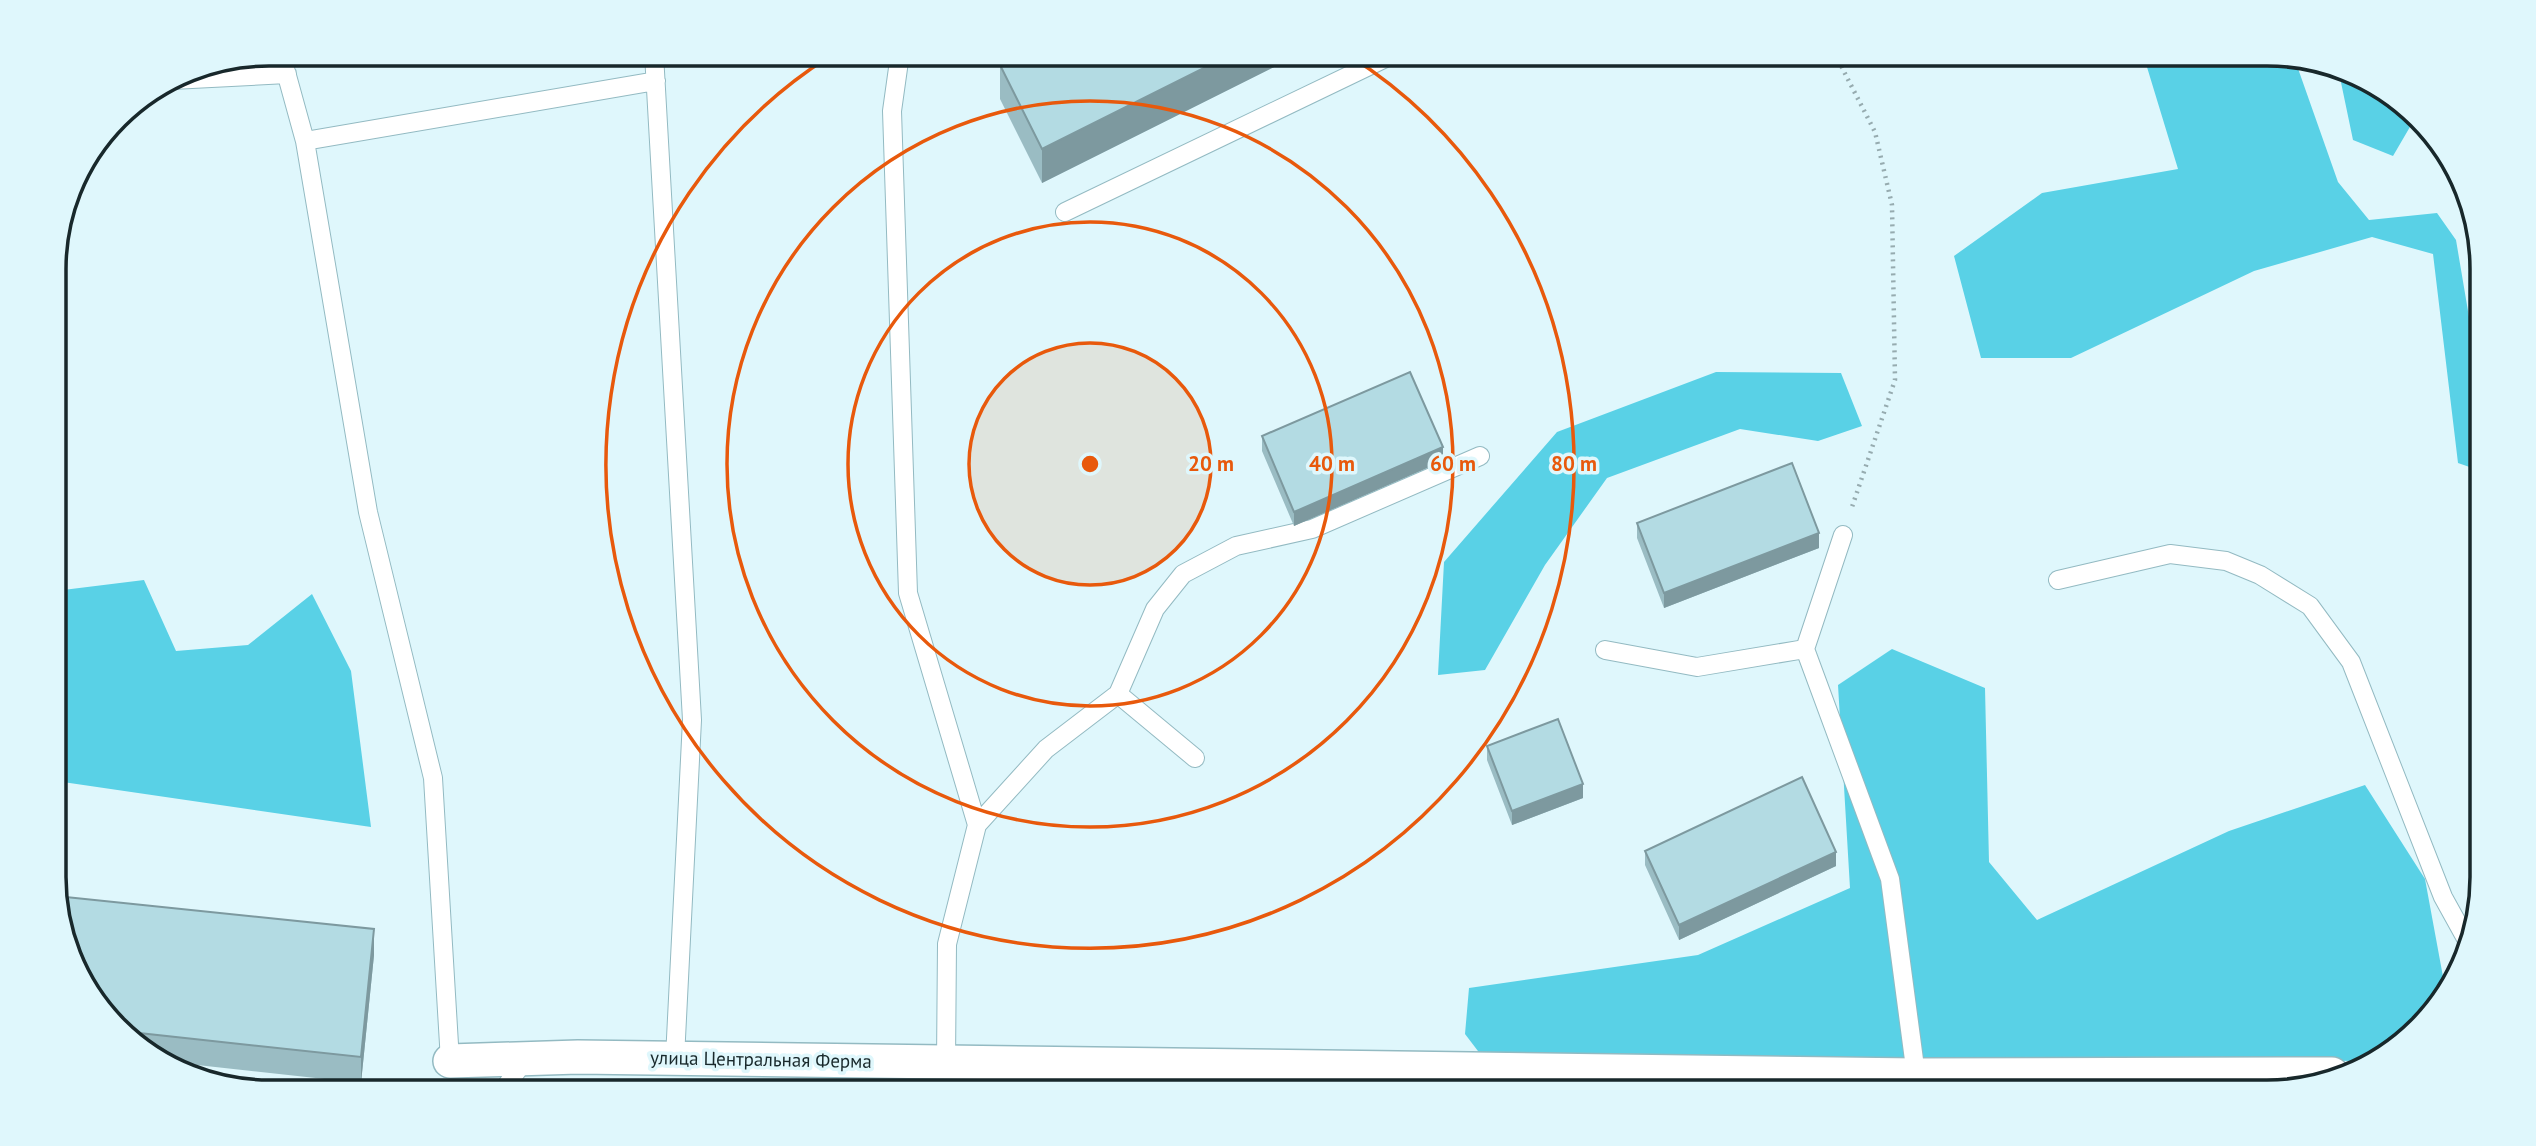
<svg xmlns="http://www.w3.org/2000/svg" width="2536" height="1146" font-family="'PT Sans',sans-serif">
<rect width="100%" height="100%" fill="#dff7fc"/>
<!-- forest -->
<path fill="#59d1e6" d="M 2143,54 L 2267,54 L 2295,60 L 2338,182 L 2369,220 L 2437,213 L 2456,240 L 2480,382 L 2481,471 L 2458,463 L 2433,254 L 2372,237 L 2254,271 L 2071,358 L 1981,358 L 1954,256 L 2042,193 L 2178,169 Z
M 2338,68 L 2349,70 L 2414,120 L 2393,156 L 2353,140 Z
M 1716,372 L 1841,373 L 1862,426 L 1818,441 L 1740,429 L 1607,478 L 1545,565 L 1485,670 L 1438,675 L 1444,562 L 1557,432 Z
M 144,580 L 176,651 L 248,645 L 312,594 L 351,671 L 371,827 L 56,781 L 55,591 Z
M 1892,649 L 1985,688 L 1989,862 L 2037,920 L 2229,831 L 2365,785 L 2425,879 L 2446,993 L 2437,1008 L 2387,1055 L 2370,1061 L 1481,1055 L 1465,1034 L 1469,988 L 1698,955 L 1850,888 L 1838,685 Z
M 907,1081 L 1253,1092 L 517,1092 L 524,1087 Z"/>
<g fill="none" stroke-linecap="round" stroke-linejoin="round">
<!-- service casing -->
<g stroke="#93bac2" stroke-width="20">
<path id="service" d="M 281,54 L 305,141 L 368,512 L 433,778 L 450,1061
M 654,54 L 692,720 L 675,1058
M 900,54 L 892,111 L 908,593 L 977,825 L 947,944 L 946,1062
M 172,80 L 287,74
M 305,141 L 656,81
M 1065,212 L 1394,54
M 1843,535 L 1805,649 L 1890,879 L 1916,1075
M 2058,580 L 2170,554 L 2226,561 L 2260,575 L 2310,606 L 2351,662 L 2443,897 L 2469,944
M 1605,650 L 1697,667 L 1805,649
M 1118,694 L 1195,758
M 977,825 L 1046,749 L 1118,694 L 1155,609 L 1183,574 L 1236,546 L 1312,529 L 1480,456
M 502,1092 L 526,1058"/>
</g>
<!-- minor casing -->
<g stroke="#93bac2" stroke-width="36">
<path id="minor" d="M 450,1061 L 578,1057 L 1916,1075 L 2332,1074"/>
</g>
<!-- path -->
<path stroke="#96abaf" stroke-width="4.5" stroke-dasharray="2 5" stroke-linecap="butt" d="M 1835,54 L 1875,132 L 1892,205 L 1895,380 L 1852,507"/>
<!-- service -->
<use href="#service" stroke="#fff" stroke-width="18"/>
<!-- minor -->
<use href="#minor" stroke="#fff" stroke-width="33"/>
</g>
<!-- wall -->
<path fill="#9abcc3" d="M 1021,54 L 1300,54 L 1042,183 L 1000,99 L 1000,65 Z
M 235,61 L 235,68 L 195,69 Z
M 1262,436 L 1443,461 L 1294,526 L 1262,451 Z
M 1637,523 L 1819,548 L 1664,608 L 1637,538 Z
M 1487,746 L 1583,798 L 1512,825 L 1487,760 Z
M 1645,851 L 1836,866 L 1679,940 L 1645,865 Z
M 374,955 L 361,1083 L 170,1062 L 99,1008 Z"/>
<!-- shaded-wall -->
<path fill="#7d999f" d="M 1232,54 L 1300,54 L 1042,183 L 1042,149 Z
M 1443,447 L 1443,461 L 1294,526 L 1294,512 Z
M 1819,533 L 1819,548 L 1664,608 L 1664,593 Z
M 1583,784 L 1583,798 L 1512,825 L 1512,811 Z
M 1836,852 L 1836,866 L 1679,940 L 1679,925 Z
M 374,929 L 374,955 L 361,1083 L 361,1057 Z"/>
<!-- building -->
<path fill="#b3dbe3" stroke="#7d999f" stroke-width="2" d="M 1021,54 L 1232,54 L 1042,149 L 1000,65 Z
M 1410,372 L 1443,447 L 1294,512 L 1262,436 Z
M 1792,463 L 1819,533 L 1664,593 L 1637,523 Z
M 1558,719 L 1583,784 L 1512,811 L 1487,746 Z
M 1802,777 L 1836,852 L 1679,925 L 1645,851 Z
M 56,896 L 374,929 L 361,1057 L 130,1032 L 99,1008 L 56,905 Z"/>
<!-- distance rings -->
<circle cx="1090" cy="464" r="121" fill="#e8590c" fill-opacity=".12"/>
<g fill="none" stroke="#e8590c" stroke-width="3.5">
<circle cx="1090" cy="464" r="121"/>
<circle cx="1090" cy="464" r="242"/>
<circle cx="1090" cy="464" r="363"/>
<path d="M1350 56A484 484 0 1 1 830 56"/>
</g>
<g text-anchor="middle" stroke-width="7" stroke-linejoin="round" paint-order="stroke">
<!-- street labels -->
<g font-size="19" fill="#18282b" stroke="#dff7fc">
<text transform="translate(761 1059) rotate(1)" y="7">улица Центральная Ферма</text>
</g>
</g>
<!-- crop -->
<path d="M0 0H2536V1146H0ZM269 66H2267A203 203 0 0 1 2470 269V877A203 203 0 0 1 2267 1080H269A203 203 0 0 1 66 877V269A203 203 0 0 1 269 66Z" fill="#dff7fc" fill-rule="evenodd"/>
<path fill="none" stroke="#18282b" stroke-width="3.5" d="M269 66H2267A203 203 0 0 1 2470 269V877A203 203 0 0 1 2267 1080H269A203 203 0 0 1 66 877V269A203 203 0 0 1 269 66Z"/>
<circle cx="1090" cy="464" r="10" fill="#e8590c" stroke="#dff7fc" stroke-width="3.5"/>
<g font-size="21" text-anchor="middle" font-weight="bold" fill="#e8590c" stroke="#dff7fc" stroke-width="7" stroke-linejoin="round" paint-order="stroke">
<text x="1211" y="471">20 m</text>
<text x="1332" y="471">40 m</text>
<text x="1453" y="471">60 m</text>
<text x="1574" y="471">80 m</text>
</g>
</svg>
